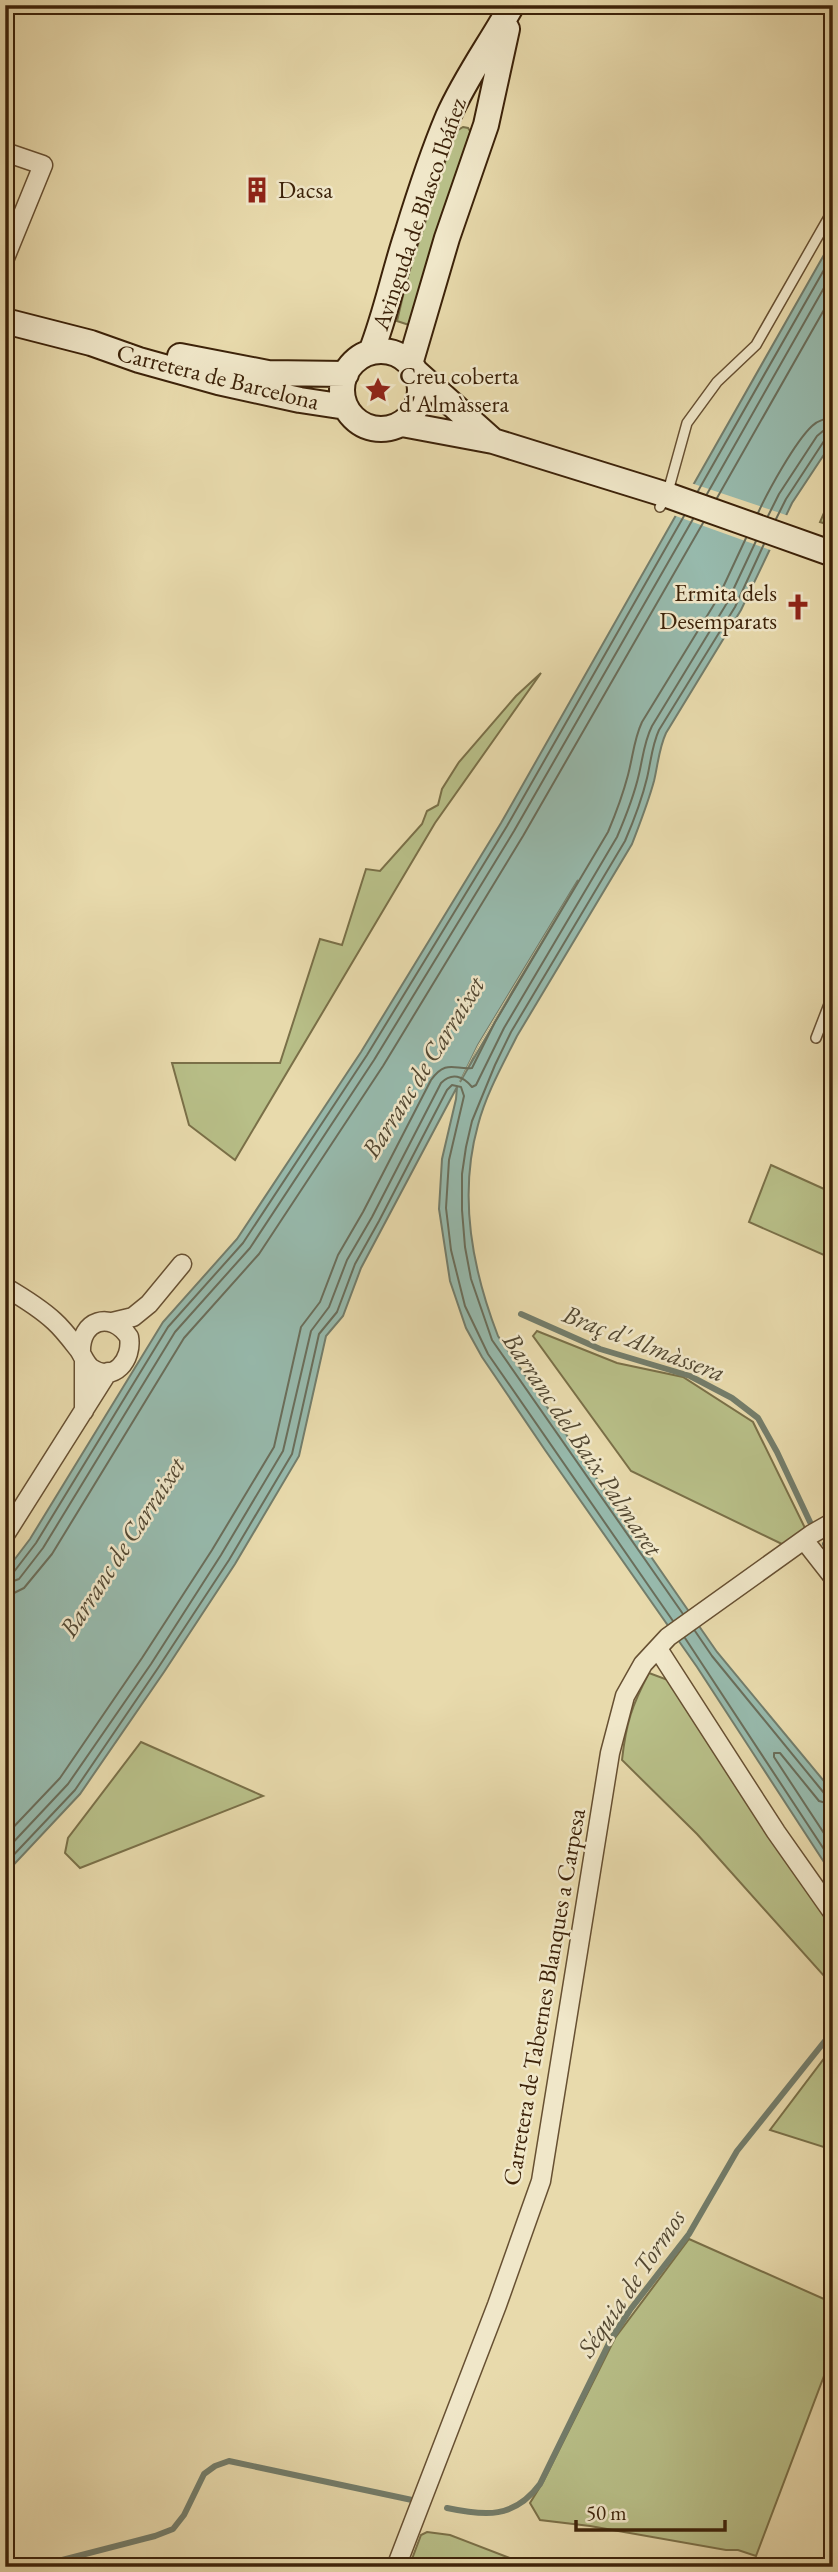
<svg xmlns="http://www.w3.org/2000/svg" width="838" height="2572" font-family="'EB Garamond',serif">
<rect width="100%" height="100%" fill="#e8daac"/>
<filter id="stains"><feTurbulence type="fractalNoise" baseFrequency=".00286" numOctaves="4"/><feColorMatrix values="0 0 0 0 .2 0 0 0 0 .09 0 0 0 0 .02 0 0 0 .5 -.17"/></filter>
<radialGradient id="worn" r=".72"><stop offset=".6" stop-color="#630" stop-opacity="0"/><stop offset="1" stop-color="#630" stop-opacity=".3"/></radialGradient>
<!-- green -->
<path fill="#b8bf88" stroke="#7a7048" stroke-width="2" d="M 463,127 L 468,128 L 472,134 L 409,325 L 397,321 L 408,275 L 455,132 Z
M 833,492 L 833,526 L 820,522 Z
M 541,673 L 435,823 L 235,1160 L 189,1125 L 172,1063 L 280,1063 L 320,939 L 342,945 L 366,869 L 380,871 L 422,824 L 427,811 L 438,805 L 442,789 L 459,762 L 516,696 Z
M 771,1165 L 833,1193 L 833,1259 L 749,1222 Z
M 537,1331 L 617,1363 L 683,1377 L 753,1422 L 805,1528 L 784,1545 L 631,1471 L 533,1336 Z
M 649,1673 L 668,1680 L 741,1794 L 833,1927 L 833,1986 L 697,1834 L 622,1760 C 626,1723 632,1705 649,1673 Z
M 141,1742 L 263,1796 L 80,1868 L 65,1853 L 68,1838 Z
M 833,2047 L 833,2150 L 770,2130 L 832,2048 Z
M 689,2239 L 833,2303 L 833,2352 L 756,2556 L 738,2550 L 726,2550 L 590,2526 L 540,2520 L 530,2503 L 543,2482 L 615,2338 Z
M 427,2532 L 450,2535 L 533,2567 L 409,2567 L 421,2535 Z"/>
<!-- water -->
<path fill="#97baad" stroke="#737d6b" stroke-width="2" fill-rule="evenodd" d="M 833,239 L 833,441 L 792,503 L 741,610 L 666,733 C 659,748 658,764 654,781 C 648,803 640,823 632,844 L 517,1036 C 503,1064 486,1094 478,1125 C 458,1196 472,1269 498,1336 L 717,1652 L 833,1792 L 833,1876 L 697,1667 L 545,1450 L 482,1357 L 466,1328 L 450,1281 L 439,1209 L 442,1159 L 456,1099 L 457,1087 L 361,1268 L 343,1316 L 326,1336 L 299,1456 L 235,1564 L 164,1672 L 80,1794 L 5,1874 L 5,1572 L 30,1539 L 163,1322 L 237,1239 L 361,1052 L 501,823 ZM 578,880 L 460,1082 L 478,1045 Z"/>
<!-- pier -->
<path fill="#e8daac" d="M 691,483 L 789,516 L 773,551 L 673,515 Z
M 583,872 L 479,1045 L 457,1087 L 478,1045 Z"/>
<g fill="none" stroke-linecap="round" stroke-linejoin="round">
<!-- shore -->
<path stroke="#6a6e5b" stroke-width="2" d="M 698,491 L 833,254
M 707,494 L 833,272
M 717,498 L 833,294
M 758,513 C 768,491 795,442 812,426 C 818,420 825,419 833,418
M 768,516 L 779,494 L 817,436 L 823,431 L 833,429
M 776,519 L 786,499 L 824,441 L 833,438
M 5,1575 L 13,1573 L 36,1543 L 168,1327 L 243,1243 L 367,1055 L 507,826 L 684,516
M 5,1584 L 19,1579 L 43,1548 L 175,1332 L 250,1248 L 374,1060 L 514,831 L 693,519
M 5,1594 L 14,1593 L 24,1588 L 52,1554 L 184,1338 L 259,1254 L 383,1066 L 523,836 L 703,523
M 683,1614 L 492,1340 L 471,1279 L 465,1247 L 462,1210 L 462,1174 L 466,1147 L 472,1121 L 495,1065 L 511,1032 L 625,841 C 634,820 642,799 647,778 C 651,761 652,745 659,730 L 735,607 L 764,544
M 695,1631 L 712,1656 L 824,1793 L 833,1796
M 685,1638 L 833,1863
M 833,1805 L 819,1801 L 780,1753 L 774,1753 L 774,1757 L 833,1847
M 5,1836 L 60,1778 L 142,1658 L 212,1550 L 274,1447 L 301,1327 L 320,1302 L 338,1255 L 363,1212 L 431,1080 C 446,1059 455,1070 472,1068 L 495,1022 L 608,832 C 616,813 623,794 628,775 C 633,756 634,739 642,722 L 718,598 L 746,538
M 5,1851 L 68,1784 L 151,1664 L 221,1555 L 283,1451 L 311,1331 L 329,1307 L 347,1260 L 372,1217 L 441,1083 C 452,1072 463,1076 472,1087 L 476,1085 L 504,1028 L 617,837 C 626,816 634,796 639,774 C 643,757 644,742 652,726 L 727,603 L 756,541
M 5,1864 L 75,1790 L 158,1668 L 229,1560 L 292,1454 L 319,1334 L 337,1312 L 355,1264 L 379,1221 L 447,1090 L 452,1085 L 461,1087 L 464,1096 L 449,1160 L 446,1208 L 451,1250 L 465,1306 L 488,1354 L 673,1621"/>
<!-- stream -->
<path stroke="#737d6b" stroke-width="6" d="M 521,1314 L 600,1349 L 690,1376 L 732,1398 L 758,1418 L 777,1452 L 810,1522
M 831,1506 L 829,1486 L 833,1457
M 825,1544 L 833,1553
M 447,2508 C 485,2516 514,2519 540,2484 L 611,2339 L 630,2310 L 689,2234 L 737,2151 L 833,2031
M 35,2567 L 155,2536 L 173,2529 L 184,2515 L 204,2474 L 215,2466 L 229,2461 L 412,2500"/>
<!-- service casing -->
<g stroke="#675032" stroke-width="12">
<path id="service" d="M 660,507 L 667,495 L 687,423 L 717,382 L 756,345 L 833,210
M 816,1038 L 833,994"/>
</g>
<!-- minor casing -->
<g stroke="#675032" stroke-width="21">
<path id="minor" d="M 5,152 L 43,165 L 5,258
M 5,1287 C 22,1297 40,1308 54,1321 C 63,1329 72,1341 79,1350 C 83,1356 85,1363 91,1368 C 114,1384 133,1359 129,1337 C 111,1310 80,1320 81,1352
M 112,1322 L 133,1317 L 149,1304 L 182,1264
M 84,1411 L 84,1361
M 5,1535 L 108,1372
M 804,1540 L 833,1577
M 658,1649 L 776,1832 L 833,1913
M 396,2567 L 497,2305 L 541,2181 L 610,1753 L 625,1696 L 643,1664 L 668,1637 L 812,1534 L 833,1522"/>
</g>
<!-- secondary casing -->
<g stroke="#3c2209" stroke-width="28">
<path id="secondary" d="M 5,321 L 91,343 L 139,360 L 218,382 L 300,400 L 346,407
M342 390a39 39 0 1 1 78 0a39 39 0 1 1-78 0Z
M 371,352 C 386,314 394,273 407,234 C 419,195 432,155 448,117 C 465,78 491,43 512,5
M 180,356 L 268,373 L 346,374
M 410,364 L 447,238 L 486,125 L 507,29
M 416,372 L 492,440
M 402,424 L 493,441 L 667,495 L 833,554"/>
</g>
<!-- service -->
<use href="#service" stroke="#f0e7c9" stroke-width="9"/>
<!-- minor -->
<use href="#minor" stroke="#f0e7c9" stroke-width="18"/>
<!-- secondary -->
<use href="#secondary" stroke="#f0e7c9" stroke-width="24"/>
</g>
<!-- icons -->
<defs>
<g id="building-bare" transform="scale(2.1)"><path d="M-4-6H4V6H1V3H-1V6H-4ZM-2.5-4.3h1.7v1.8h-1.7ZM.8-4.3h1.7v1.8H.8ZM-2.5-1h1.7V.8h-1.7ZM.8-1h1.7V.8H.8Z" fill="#8f2418" stroke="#f0e7c9" stroke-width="2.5" paint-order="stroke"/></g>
<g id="sight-bare" transform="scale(2.1)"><path d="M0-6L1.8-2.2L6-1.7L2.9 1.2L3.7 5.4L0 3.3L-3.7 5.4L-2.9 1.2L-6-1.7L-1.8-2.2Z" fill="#8f2418" stroke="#f0e7c9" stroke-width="2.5" paint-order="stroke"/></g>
<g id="church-bare" transform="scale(2.1)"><path d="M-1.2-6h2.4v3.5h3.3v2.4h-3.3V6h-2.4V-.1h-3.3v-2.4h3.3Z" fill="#8f2418" stroke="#f0e7c9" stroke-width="2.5" paint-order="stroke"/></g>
</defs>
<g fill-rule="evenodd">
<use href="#building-bare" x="257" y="190"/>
<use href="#sight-bare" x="378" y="390"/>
<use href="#church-bare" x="798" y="607"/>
</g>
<g text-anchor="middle" stroke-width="5" stroke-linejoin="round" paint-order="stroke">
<!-- poi labels -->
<g font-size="24" fill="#3c2209" stroke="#f0e7c9" text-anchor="start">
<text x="278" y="198">Dacsa</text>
<text x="399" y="384">Creu coberta<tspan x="399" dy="28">d'Almàssera</tspan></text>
<text x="777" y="601" text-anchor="end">Ermita dels<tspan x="777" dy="28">Desemparats</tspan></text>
</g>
<!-- street labels -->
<g font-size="24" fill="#3c2209" stroke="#f0e7c9">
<text transform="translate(419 214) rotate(-71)" y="8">Avinguda de Blasco Ibáñez</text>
<text transform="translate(218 377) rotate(14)" y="8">Carretera de Barcelona</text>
<text transform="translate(544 1997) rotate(-80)" y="8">Carretera de Tabernes Blanques a Carpesa</text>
</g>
<!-- water labels -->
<g font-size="26" font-style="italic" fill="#534832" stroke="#f0e7c9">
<text transform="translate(423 1067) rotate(-58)" y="9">Barranc de Carraixet</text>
<text transform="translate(644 1343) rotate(21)" y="9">Braç d'Almàssera</text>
<text transform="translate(583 1444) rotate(56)" y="9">Barranc del Baix Palmaret</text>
<text transform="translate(122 1547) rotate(-57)" y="9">Barranc de Carraixet</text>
<text transform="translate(631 2283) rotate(-56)" y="9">Séquia de Tormos</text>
</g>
</g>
<!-- margin -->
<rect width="838" height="2572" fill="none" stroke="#e8daac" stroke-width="28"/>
<rect x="7" y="7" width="824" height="2558" fill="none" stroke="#3c2209" stroke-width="3.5"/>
<rect x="14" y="14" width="810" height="2544" fill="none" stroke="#3c2209" stroke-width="2"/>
<!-- scale -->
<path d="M576 2520v10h149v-10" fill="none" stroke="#3c2209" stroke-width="3.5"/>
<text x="586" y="2520" font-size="21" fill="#3c2209" stroke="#f0e7c9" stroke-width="5" paint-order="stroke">50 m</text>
<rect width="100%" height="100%" filter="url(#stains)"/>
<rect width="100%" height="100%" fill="url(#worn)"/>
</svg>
